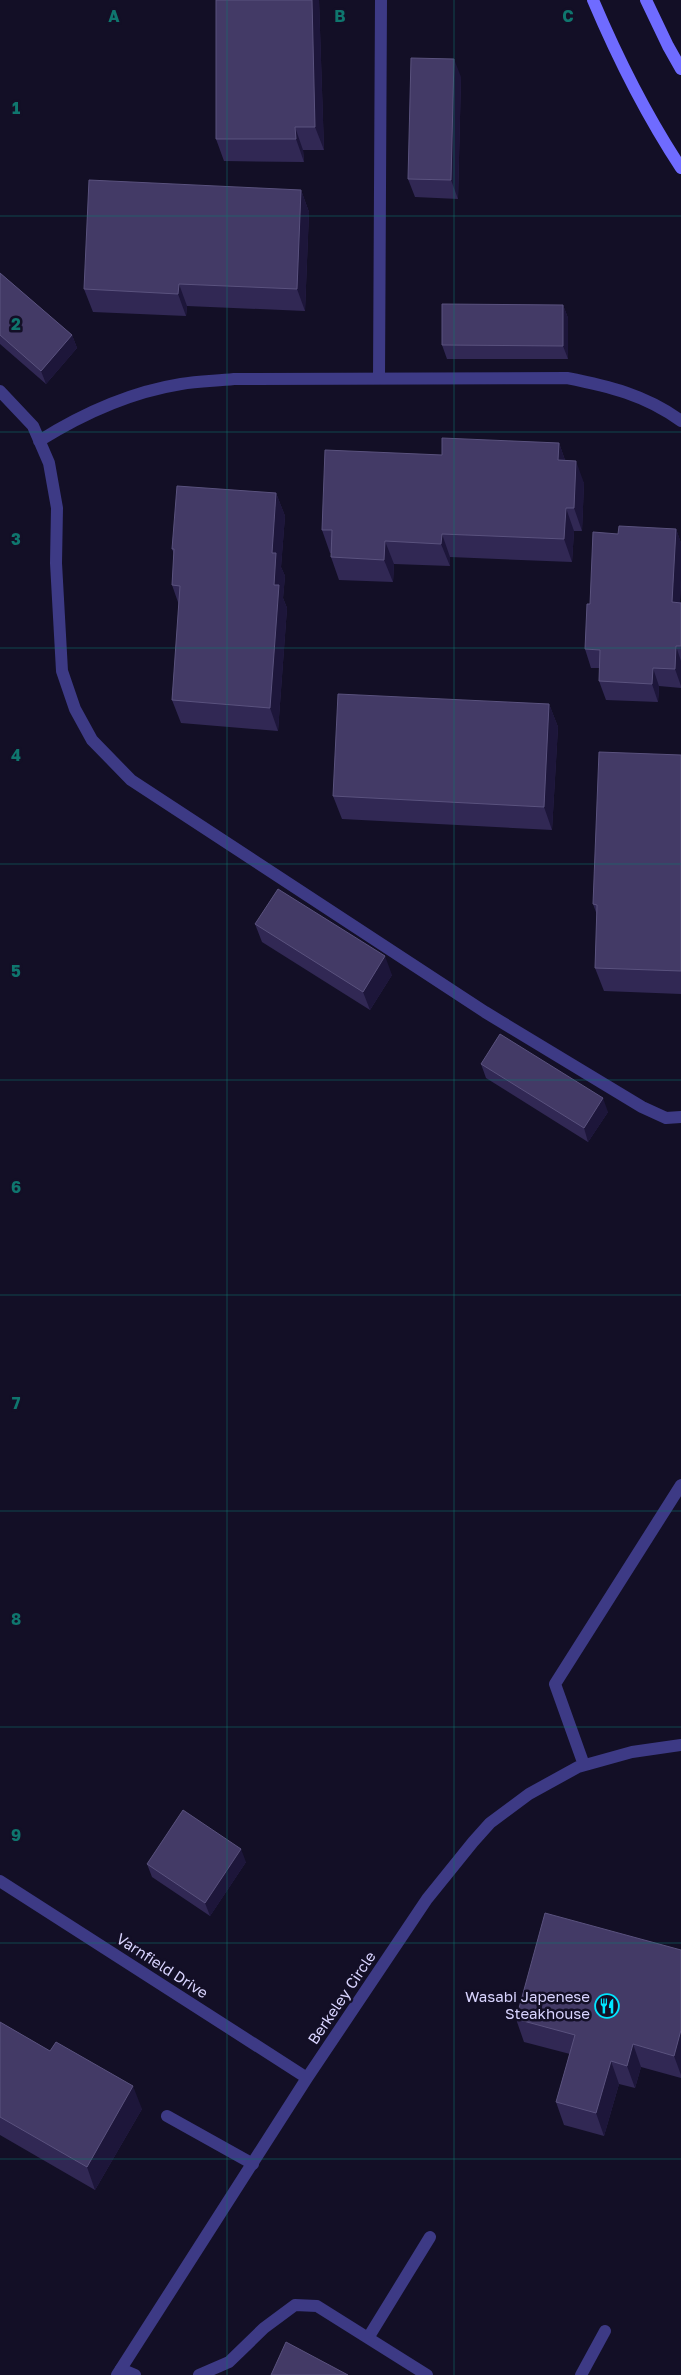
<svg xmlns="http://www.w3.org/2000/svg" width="681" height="2375" font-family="'Golos Text',sans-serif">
<rect width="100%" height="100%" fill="#130f26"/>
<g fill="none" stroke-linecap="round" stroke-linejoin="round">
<!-- lane -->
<path stroke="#3d3a85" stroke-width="12" d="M 167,2116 L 253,2164
M 368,2338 L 430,2237
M 121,2369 L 135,2375
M 199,2375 L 229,2362 L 264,2328 L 295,2305 L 317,2306 L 427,2375
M 581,2375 L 605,2331"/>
<!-- street -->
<path stroke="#3d3a85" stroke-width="12" d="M 379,378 L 381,0
M 0,391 L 33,426 L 49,463 L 57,508 L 56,563 L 62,671 L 75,709 L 92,740 L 131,780 L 485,1012 L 642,1107 L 666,1118 L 681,1117
M 39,441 C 82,414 131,392 181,384 C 198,381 216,381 234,379 L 567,378 C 608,386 646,395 681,421
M 584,1765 L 555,1684 L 681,1485
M 0,1881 L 307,2078
M 117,2375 L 307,2078 L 427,1899 L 473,1842 L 490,1823 L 529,1794 L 578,1767 L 632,1752 L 681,1745"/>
<!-- secondary -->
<path stroke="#6f6bff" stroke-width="12" d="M 593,0 C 618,59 646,115 681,168
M 646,0 L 668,46 L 681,69"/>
</g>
<!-- wall -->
<path fill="#312854" d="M 319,0 L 324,150 L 303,150 L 304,162 L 224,161 L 216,139 Z
M 461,77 L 458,199 L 415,197 L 408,179 Z
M 301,190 L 309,212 L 305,311 L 187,306 L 186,316 L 93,312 L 84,289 Z
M 0,273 L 72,335 L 77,348 L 46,384 L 0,344 Z
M 563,305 L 568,318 L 568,359 L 447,359 L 442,345 Z
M 559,443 L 565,460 L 584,483 L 582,531 L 574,531 L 572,562 L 450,557 L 450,566 L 394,564 L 393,582 L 339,580 L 331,557 L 331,553 L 330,553 L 322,530 Z
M 276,493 L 285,516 L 281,567 L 285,576 L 283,598 L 287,608 L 278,731 L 181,723 L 172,700 L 179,605 L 172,585 L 174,554 L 172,549 Z
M 676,529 L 681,543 L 681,579 L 680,602 L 681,603 L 681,688 L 659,686 L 658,702 L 606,700 L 599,681 L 600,668 L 591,668 L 585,649 L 618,534 Z
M 549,704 L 558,727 L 552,830 L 342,819 L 333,796 Z
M 681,755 L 681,994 L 604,991 L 595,968 L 597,915 L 593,904 Z
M 255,924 L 392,975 L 370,1010 L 262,942 Z
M 481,1064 L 608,1112 L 588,1142 L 486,1078 Z
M 246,1862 L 210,1916 L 152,1877 L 147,1864 Z
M 681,1950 L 681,2078 L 641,2067 L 635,2088 L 619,2084 L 604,2136 L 564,2125 L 556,2102 L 570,2054 L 524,2042 L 516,2019 Z
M 0,2022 L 50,2051 L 142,2109 L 95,2190 L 0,2135 Z"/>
<!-- shaded-wall -->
<path fill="#1d163a" d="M 312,0 L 319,0 L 324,150 L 315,127 Z
M 454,59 L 461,77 L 458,199 L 451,180 Z
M 295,127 L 303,150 L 304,162 L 296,139 Z
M 301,190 L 309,212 L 305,311 L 297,289 Z
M 179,284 L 187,306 L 186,316 L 178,294 Z
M 563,305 L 568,318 L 568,359 L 563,346 Z
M 72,335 L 77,348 L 46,384 L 41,371 Z
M 559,443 L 567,466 L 558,460 Z
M 576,461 L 584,483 L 582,531 L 574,508 Z
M 276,493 L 285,516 L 281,567 L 285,576 L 283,598 L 287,608 L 278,731 L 270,708 L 274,585 L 272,553 Z
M 566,508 L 574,531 L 572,562 L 564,539 Z
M 676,529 L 681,543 L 681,579 L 679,621 L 672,602 Z
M 442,534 L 450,557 L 450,566 L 441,544 Z
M 385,541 L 394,564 L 393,582 L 384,560 Z
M 676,646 L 681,661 L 681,686 L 675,669 Z
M 653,668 L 659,686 L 658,702 L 652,684 Z
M 549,704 L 558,727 L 552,830 L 544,807 Z
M 385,956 L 392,975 L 370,1010 L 363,992 Z
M 603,1098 L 608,1112 L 588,1142 L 584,1128 Z
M 241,1849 L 246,1862 L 210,1916 L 205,1903 Z
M 681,2030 L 681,2075 L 674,2056 Z
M 633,2044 L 641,2067 L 635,2088 L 627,2066 Z
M 611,2061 L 619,2084 L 604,2136 L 596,2113 Z
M 133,2086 L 142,2109 L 95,2190 L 87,2167 Z"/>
<!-- building -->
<path fill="#433a66" stroke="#5a527e" d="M 216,0 L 312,0 L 315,127 L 295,127 L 296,139 L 216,139 Z
M 411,58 L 454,59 L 451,180 L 408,179 Z
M 89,180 L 301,190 L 297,289 L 179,284 L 178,294 L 84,289 Z
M 0,273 L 72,335 L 41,371 L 0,335 Z
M 442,304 L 563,305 L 563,346 L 442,345 Z
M 442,438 L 559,443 L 558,460 L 576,461 L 574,508 L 566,508 L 564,539 L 442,534 L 441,544 L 385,541 L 384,560 L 331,557 L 332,530 L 322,530 L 325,450 L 442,455 Z
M 177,486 L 276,493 L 272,553 L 276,553 L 274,585 L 279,585 L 270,708 L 172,700 L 180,586 L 172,585 L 174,549 L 172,549 Z
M 619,526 L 676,529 L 672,602 L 681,603 L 681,646 L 676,646 L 675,669 L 653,668 L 652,684 L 599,681 L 600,650 L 585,649 L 587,604 L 590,604 L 593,532 L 618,534 Z
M 338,694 L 549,704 L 544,807 L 333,796 Z
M 599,752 L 681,755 L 681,971 L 595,968 L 597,905 L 593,904 Z
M 278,889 L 385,956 L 363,992 L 255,924 Z
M 500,1034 L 603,1098 L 584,1128 L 481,1064 Z
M 183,1810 L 241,1849 L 205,1903 L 147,1864 Z
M 545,1913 L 681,1950 L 681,2030 L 674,2056 L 633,2044 L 627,2066 L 611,2061 L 596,2113 L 556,2102 L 575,2035 L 516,2019 Z
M 0,2022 L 50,2051 L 56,2042 L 133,2086 L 87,2167 L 0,2117 Z
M 286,2342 L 348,2375 L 271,2375 Z"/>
<!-- grid -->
<path fill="none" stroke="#0f766e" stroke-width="1" stroke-opacity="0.55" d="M 227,0 L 227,2375M 454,0 L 454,2375M 0,216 L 681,216M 0,432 L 681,432M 0,648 L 681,648M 0,864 L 681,864M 0,1080 L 681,1080M 0,1295 L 681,1295M 0,1511 L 681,1511M 0,1727 L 681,1727M 0,1943 L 681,1943M 0,2159 L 681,2159"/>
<!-- icons -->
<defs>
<g id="restaurant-ring" transform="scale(1.25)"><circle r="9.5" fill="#130f26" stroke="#00e5ff" stroke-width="1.5"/><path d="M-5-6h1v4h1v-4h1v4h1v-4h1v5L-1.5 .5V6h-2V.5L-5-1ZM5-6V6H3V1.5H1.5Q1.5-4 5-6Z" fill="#00e5ff"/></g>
</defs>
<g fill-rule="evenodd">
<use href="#restaurant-ring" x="607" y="2006"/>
</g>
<g text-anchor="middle" stroke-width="5" stroke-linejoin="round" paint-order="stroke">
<!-- street labels -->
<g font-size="15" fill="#d9d4ff" stroke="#130f26">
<text transform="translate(162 1966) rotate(33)" y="5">Varnfield Drive</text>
<text transform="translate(342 1998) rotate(-56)" y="5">Berkeley Circle</text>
</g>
<!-- poi labels -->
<g font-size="15" fill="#d9d4ff" stroke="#130f26" text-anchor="end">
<text x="590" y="2002">Wasabi Japenese<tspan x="590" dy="17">Steakhouse</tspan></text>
</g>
</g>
<g font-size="16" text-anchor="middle" font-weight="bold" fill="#0f766e" stroke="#130f26" stroke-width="5" stroke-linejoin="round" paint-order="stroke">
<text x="114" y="22">A</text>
<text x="340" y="22">B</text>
<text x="568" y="22">C</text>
<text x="16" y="114">1</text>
<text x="16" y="330">2</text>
<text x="16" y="545">3</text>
<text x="16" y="761">4</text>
<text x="16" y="977">5</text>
<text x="16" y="1193">6</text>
<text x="16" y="1409">7</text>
<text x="16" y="1625">8</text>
<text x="16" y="1841">9</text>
</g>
</svg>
